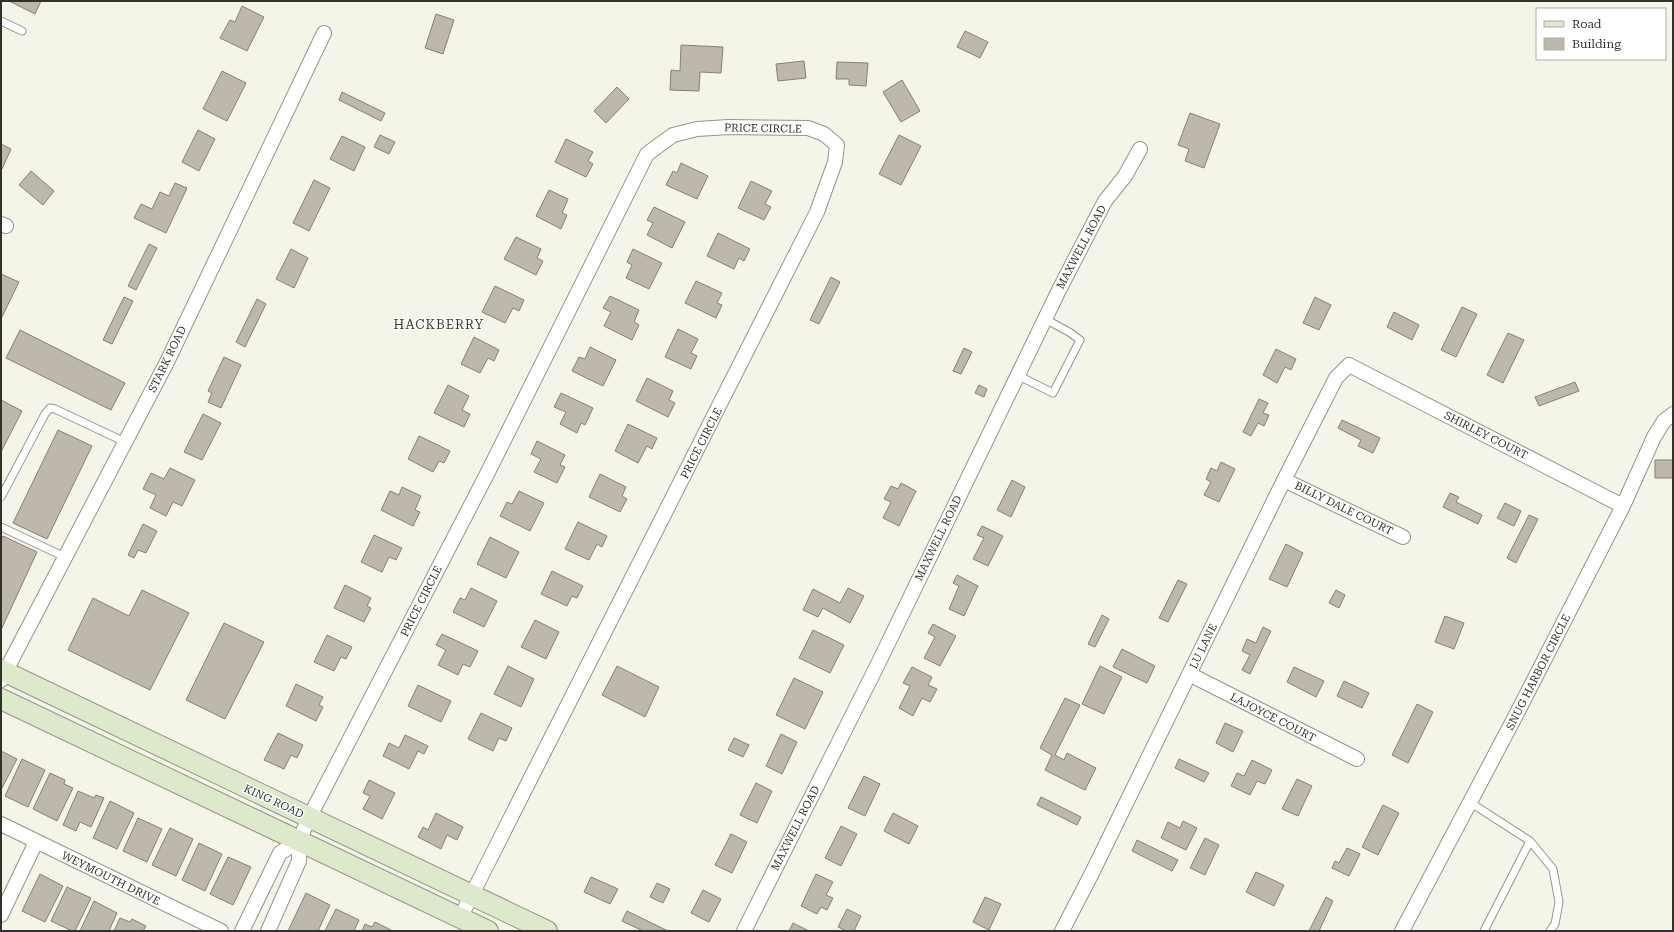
<svg xmlns="http://www.w3.org/2000/svg" width="1674" height="932" font-family="'Roboto Serif',serif">
<rect width="100%" height="100%" fill="#f4f4e8"/>
<!-- building -->
<path fill="#bdb7ad" stroke="#858076" d="M 9,1 L 41,1 L 35,14 Z
M 242,6 L 264,17 L 247,51 L 220,38 L 230,20 L 235,22 Z
M 436,14 L 454,20 L 443,54 L 425,48 Z
M 965,31 L 988,42 L 980,58 L 957,47 Z
M 681,45 L 723,47 L 721,73 L 700,72 L 699,91 L 670,90 L 671,70 L 680,71 Z
M 804,61 L 806,78 L 778,81 L 776,64 Z
M 837,62 L 868,63 L 866,86 L 849,85 L 849,79 L 836,79 Z
M 222,71 L 246,83 L 227,121 L 203,109 Z
M 902,80 L 920,111 L 901,122 L 883,92 Z
M 617,87 L 629,99 L 606,123 L 594,111 Z
M 342,92 L 385,113 L 381,121 L 339,100 Z
M 1190,113 L 1220,124 L 1204,168 L 1185,161 L 1189,149 L 1178,145 Z
M 198,130 L 215,139 L 199,171 L 182,162 Z
M 380,135 L 395,142 L 389,154 L 374,147 Z
M 899,135 L 921,146 L 901,185 L 879,174 Z
M 342,136 L 365,147 L 354,171 L 330,159 Z
M 566,139 L 593,152 L 588,161 L 593,164 L 586,177 L 555,162 Z
M 1,144 L 11,149 L 2,169 L 1,168 Z
M 681,163 L 708,176 L 697,199 L 666,185 L 673,171 L 677,173 Z
M 31,171 L 54,191 L 43,205 L 19,185 Z
M 314,180 L 330,188 L 309,231 L 293,223 Z
M 751,181 L 772,191 L 765,204 L 771,207 L 764,220 L 738,208 Z
M 175,183 L 187,188 L 166,233 L 134,218 L 141,204 L 152,209 L 160,192 L 169,196 Z
M 549,190 L 568,199 L 562,213 L 567,215 L 561,229 L 536,216 Z
M 654,207 L 685,222 L 672,248 L 647,235 L 653,223 L 647,220 Z
M 718,233 L 750,249 L 744,261 L 739,258 L 734,269 L 707,256 Z
M 516,237 L 541,249 L 537,258 L 543,261 L 536,275 L 504,259 Z
M 149,244 L 157,248 L 136,290 L 128,286 Z
M 291,249 L 308,258 L 294,288 L 276,279 Z
M 633,249 L 662,263 L 649,289 L 626,278 L 632,265 L 627,262 Z
M 1,274 L 19,282 L 1,319 Z
M 831,277 L 840,282 L 819,324 L 810,320 Z
M 696,281 L 722,293 L 717,303 L 722,305 L 716,318 L 685,303 Z
M 495,286 L 524,300 L 519,311 L 513,308 L 505,323 L 482,312 Z
M 610,296 L 639,310 L 634,322 L 639,325 L 632,340 L 604,326 L 611,312 L 603,308 Z
M 124,297 L 133,301 L 112,344 L 103,340 Z
M 1315,297 L 1331,305 L 1319,330 L 1303,323 Z
M 257,299 L 266,304 L 245,347 L 236,342 Z
M 1462,307 L 1477,314 L 1456,357 L 1441,350 Z
M 1394,312 L 1419,325 L 1412,340 L 1387,327 Z
M 678,329 L 698,339 L 691,353 L 697,356 L 691,369 L 665,357 Z
M 20,330 L 125,383 L 111,410 L 6,358 Z
M 1508,333 L 1524,340 L 1503,383 L 1487,375 Z
M 474,337 L 499,350 L 494,361 L 488,358 L 480,373 L 461,364 Z
M 590,347 L 616,360 L 603,386 L 572,371 L 579,357 L 585,359 Z
M 964,348 L 972,352 L 961,374 L 953,371 Z
M 1276,349 L 1296,359 L 1291,370 L 1285,367 L 1277,383 L 1263,375 Z
M 224,357 L 241,365 L 221,408 L 208,402 L 212,393 L 208,391 Z
M 647,378 L 673,391 L 669,400 L 675,403 L 668,417 L 636,401 Z
M 1575,382 L 1579,391 L 1539,406 L 1535,397 Z
M 448,385 L 469,396 L 462,410 L 470,414 L 464,427 L 434,413 Z
M 979,385 L 987,389 L 984,397 L 975,393 Z
M 561,393 L 593,408 L 585,425 L 581,423 L 577,433 L 560,424 L 566,412 L 554,407 Z
M 1259,399 L 1268,403 L 1263,413 L 1269,415 L 1264,426 L 1258,423 L 1251,436 L 1243,432 Z
M 1,400 L 22,411 L 1,452 Z
M 203,414 L 221,423 L 202,460 L 184,452 Z
M 1342,420 L 1380,438 L 1373,453 L 1358,446 L 1361,440 L 1338,428 Z
M 628,424 L 657,438 L 652,449 L 647,446 L 638,463 L 615,451 Z
M 58,430 L 92,446 L 47,539 L 13,523 Z
M 419,436 L 450,451 L 444,463 L 439,461 L 433,472 L 408,459 Z
M 537,441 L 565,455 L 560,465 L 565,467 L 557,483 L 534,472 L 541,459 L 531,454 Z
M 1655,460 L 1673,460 L 1673,478 L 1655,478 Z
M 1221,462 L 1235,469 L 1219,502 L 1204,495 L 1211,482 L 1206,479 L 1211,468 L 1217,471 Z
M 170,468 L 195,480 L 182,506 L 173,502 L 166,516 L 150,508 L 156,495 L 143,489 L 151,473 L 164,479 Z
M 600,474 L 626,487 L 622,496 L 627,499 L 620,512 L 589,497 Z
M 1012,480 L 1025,487 L 1011,517 L 997,510 Z
M 901,483 L 916,491 L 899,526 L 883,518 L 891,502 L 884,499 L 891,486 L 898,489 Z
M 402,487 L 421,496 L 415,510 L 420,512 L 413,526 L 381,510 L 390,491 L 399,495 Z
M 519,491 L 544,503 L 530,531 L 500,516 L 507,502 L 512,504 Z
M 1450,493 L 1459,497 L 1456,502 L 1482,515 L 1478,524 L 1443,507 Z
M 1505,503 L 1521,511 L 1514,526 L 1497,518 Z
M 1529,515 L 1538,519 L 1516,563 L 1507,558 Z
M 578,522 L 607,536 L 602,547 L 597,544 L 589,560 L 565,549 Z
M 143,524 L 157,531 L 146,553 L 138,550 L 134,558 L 128,555 Z
M 982,526 L 1003,536 L 988,566 L 973,559 L 984,538 L 977,535 Z
M 374,535 L 402,548 L 396,560 L 389,557 L 382,572 L 361,562 Z
M 3,536 L 37,552 L 1,630 L 1,541 Z
M 490,537 L 519,552 L 506,578 L 477,564 Z
M 1286,544 L 1303,553 L 1287,587 L 1269,579 Z
M 552,571 L 583,586 L 577,598 L 572,596 L 567,606 L 541,594 Z
M 957,575 L 978,586 L 964,616 L 949,609 L 959,586 L 953,583 Z
M 1178,580 L 1187,584 L 1168,622 L 1159,618 Z
M 345,585 L 371,598 L 367,606 L 371,608 L 364,622 L 334,608 Z
M 471,588 L 497,601 L 484,627 L 453,612 L 460,598 L 465,600 Z
M 848,588 L 864,596 L 850,623 L 823,608 L 818,617 L 803,610 L 813,589 L 840,603 Z
M 142,590 L 189,613 L 150,690 L 68,650 L 93,598 L 129,616 Z
M 1336,590 L 1345,595 L 1339,608 L 1329,603 Z
M 1102,615 L 1109,619 L 1095,647 L 1088,644 Z
M 1445,616 L 1464,623 L 1454,649 L 1435,642 Z
M 535,620 L 559,632 L 546,659 L 521,647 Z
M 224,623 L 264,642 L 225,719 L 186,700 Z
M 933,624 L 956,636 L 940,666 L 924,658 L 935,637 L 928,633 Z
M 1263,627 L 1271,631 L 1250,674 L 1242,670 L 1250,655 L 1242,651 L 1247,639 L 1256,643 Z
M 813,630 L 844,645 L 830,673 L 799,658 Z
M 442,634 L 478,651 L 470,667 L 463,664 L 458,675 L 438,665 L 446,650 L 436,645 Z
M 327,635 L 352,647 L 346,659 L 341,657 L 334,671 L 314,662 Z
M 1122,649 L 1155,666 L 1147,683 L 1113,667 Z
M 508,666 L 534,679 L 521,707 L 494,694 Z
M 617,666 L 659,687 L 645,717 L 602,695 Z
M 1100,666 L 1122,677 L 1104,714 L 1082,704 Z
M 912,667 L 932,677 L 928,685 L 937,689 L 930,702 L 922,698 L 913,716 L 899,708 L 910,686 L 903,683 Z
M 1294,667 L 1324,681 L 1316,697 L 1287,682 Z
M 794,678 L 823,692 L 805,729 L 776,715 Z
M 1344,681 L 1369,693 L 1362,708 L 1337,696 Z
M 296,684 L 323,697 L 319,705 L 323,707 L 316,721 L 286,706 Z
M 418,685 L 451,701 L 441,722 L 408,706 Z
M 1065,698 L 1080,705 L 1055,755 L 1064,760 L 1067,753 L 1096,768 L 1085,790 L 1045,770 L 1052,755 L 1040,748 Z
M 1417,704 L 1433,712 L 1408,763 L 1392,755 Z
M 481,713 L 512,728 L 506,741 L 499,738 L 493,751 L 468,739 Z
M 1225,723 L 1243,731 L 1233,752 L 1216,743 Z
M 278,733 L 303,745 L 297,758 L 291,755 L 284,769 L 264,760 Z
M 781,734 L 797,742 L 782,774 L 766,766 Z
M 405,735 L 428,746 L 424,754 L 418,751 L 409,769 L 383,756 L 389,743 L 399,748 Z
M 734,738 L 749,745 L 743,757 L 728,750 Z
M 1,751 L 17,759 L 1,790 Z
M 22,759 L 45,770 L 28,807 L 5,796 Z
M 1179,759 L 1209,773 L 1204,782 L 1175,768 Z
M 1252,760 L 1272,770 L 1265,784 L 1257,781 L 1250,795 L 1231,786 L 1237,773 L 1244,776 Z
M 50,773 L 65,780 L 64,784 L 73,788 L 57,821 L 33,809 Z
M 864,776 L 880,784 L 865,816 L 848,808 Z
M 1297,779 L 1312,786 L 1298,816 L 1282,809 Z
M 369,780 L 395,793 L 382,819 L 363,809 L 370,796 L 363,793 Z
M 756,783 L 772,791 L 757,823 L 740,815 Z
M 78,791 L 94,798 L 96,795 L 104,798 L 91,827 L 80,822 L 76,831 L 63,825 Z
M 1041,797 L 1081,817 L 1077,825 L 1037,805 Z
M 110,801 L 134,813 L 117,849 L 93,838 Z
M 1383,805 L 1399,813 L 1378,855 L 1362,847 Z
M 436,813 L 463,827 L 457,840 L 447,835 L 441,849 L 418,837 L 423,827 L 428,830 Z
M 893,813 L 918,826 L 909,844 L 884,831 Z
M 138,818 L 162,829 L 147,862 L 123,851 Z
M 1183,821 L 1197,828 L 1186,850 L 1161,838 L 1168,822 L 1180,828 Z
M 841,826 L 857,834 L 841,866 L 825,858 Z
M 170,828 L 193,839 L 176,876 L 152,865 Z
M 731,834 L 747,842 L 732,873 L 715,865 Z
M 1205,838 L 1219,845 L 1205,875 L 1190,868 Z
M 1137,840 L 1178,860 L 1172,871 L 1132,851 Z
M 199,843 L 222,854 L 205,891 L 182,880 Z
M 1347,848 L 1360,854 L 1349,876 L 1332,868 L 1335,861 L 1339,863 Z
M 228,857 L 251,867 L 233,905 L 210,894 Z
M 1256,872 L 1284,885 L 1274,906 L 1246,892 Z
M 40,874 L 63,886 L 45,922 L 22,911 Z
M 816,874 L 833,882 L 826,895 L 833,898 L 827,910 L 821,907 L 817,914 L 801,906 Z
M 591,877 L 618,889 L 610,904 L 584,892 Z
M 657,883 L 670,889 L 663,903 L 650,897 Z
M 67,887 L 91,898 L 75,931 L 72,931 L 51,921 Z
M 703,890 L 721,899 L 709,922 L 691,913 Z
M 306,893 L 330,905 L 318,931 L 288,931 Z
M 985,897 L 1001,904 L 989,930 L 973,922 Z
M 1326,897 L 1333,901 L 1319,931 L 1309,931 Z
M 94,901 L 117,913 L 109,931 L 80,931 Z
M 336,909 L 359,920 L 354,931 L 325,931 Z
M 847,909 L 861,916 L 854,931 L 847,931 L 838,927 Z
M 627,911 L 668,931 L 643,931 L 622,921 Z
M 120,918 L 130,922 L 132,919 L 146,926 L 143,931 L 114,931 Z
M 375,922 L 391,930 L 390,931 L 362,931 L 365,924 L 372,927 Z
M 793,923 L 809,931 L 789,931 Z"/>
<g fill="none" stroke-linecap="round" stroke-linejoin="round">
<!-- lane casing -->
<g stroke="#95958a" stroke-width="9">
<path id="lane" d="M 1,21 L 22,31
M 1017,375 L 1053,393 L 1080,340 L 1069,332 L 1045,319
M 1,497 L 45,414 L 50,408 L 55,409 L 125,442
M 1,527 L 65,557
M 1471,803 L 1530,841 L 1553,869 L 1559,902 L 1555,924 L 1550,931
M 1484,931 L 1530,841"/>
</g>
<!-- street casing -->
<g stroke="#95958a" stroke-width="16">
<path id="street" d="M 1,224 L 6,226
M 1284,480 L 1403,537
M 1189,674 L 1357,759
M 1,680 L 168,360 L 324,33
M 1,824 L 221,931
M 1,915 L 36,842
M 242,931 L 280,853 L 299,841
M 268,931 L 299,861 L 299,841 L 309,818 L 487,474 L 647,154 L 673,135 L 697,129 L 729,127 L 808,128 L 824,134 L 837,145 L 835,162 L 817,212 L 460,918
M 744,931 L 877,666 L 1059,290 L 1105,201 L 1125,176 L 1140,149
M 1062,931 L 1092,873 L 1284,480 L 1336,378 L 1349,365 L 1623,506
M 1402,931 L 1516,715 L 1623,506 L 1654,437 L 1664,421 L 1673,414"/>
</g>
<!-- secondary casing -->
<g stroke="#95958a" stroke-width="22">
<path id="secondary" d="M 1,670 L 547,931
M 1,699 L 488,931"/>
</g>
<!-- lane -->
<use href="#lane" stroke="#fff" stroke-width="7"/>
<!-- street -->
<use href="#street" stroke="#fff" stroke-width="14"/>
<!-- secondary -->
<use href="#secondary" stroke="#dde9cb" stroke-width="20"/>
</g>
<g text-anchor="middle" stroke-width="3" stroke-linejoin="round" paint-order="stroke">
<!-- street labels -->
<g font-size="11" fill="#32322d" stroke="#fff">
<text transform="translate(763 128) rotate(1)" y="4">PRICE CIRCLE</text>
<text transform="translate(1081 247) rotate(-62)" y="4">MAXWELL ROAD</text>
<text transform="translate(167 359) rotate(-64)" y="4">STARK ROAD</text>
<text transform="translate(1486 435) rotate(27)" y="4">SHIRLEY COURT</text>
<text transform="translate(701 443) rotate(-63)" y="4">PRICE CIRCLE</text>
<text transform="translate(1344 508) rotate(26)" y="4">BILLY DALE COURT</text>
<text transform="translate(938 538) rotate(-64)" y="4">MAXWELL ROAD</text>
<text transform="translate(421 601) rotate(-63)" y="4">PRICE CIRCLE</text>
<text transform="translate(1203 646) rotate(-64)" y="4">LU LANE</text>
<text transform="translate(1538 672) rotate(-63)" y="4">SNUG HARBOR CIRCLE</text>
<text transform="translate(1273 717) rotate(27)" y="4">LAJOYCE COURT</text>
<text transform="translate(274 801) rotate(25)" y="4">KING ROAD</text>
<text transform="translate(795 828) rotate(-63)" y="4">MAXWELL ROAD</text>
<text transform="translate(111 878) rotate(26)" y="4">WEYMOUTH DRIVE</text>
</g>
<!-- quarter labels -->
<g font-size="13" letter-spacing="1" fill="#3e3e34" stroke="#fff">
<text x="439" y="329">HACKBERRY</text>
</g>
</g>
<!-- border -->
<rect width="1674" height="932" fill="none" stroke="#32322d" stroke-width="4"/>
<!-- legend -->
<rect x="1536" y="8" width="130" height="52" fill="#ffffff" stroke="#adadab"/>
<rect x="1544" y="21" width="20" height="6" fill="#dde9cb" stroke="#adadab"/>
<text x="1572" y="28" font-size="12" fill="#32322d">Road</text>
<rect x="1544" y="38" width="20" height="12" fill="#bdb7ad" stroke="#adadab"/>
<text x="1572" y="48" font-size="12" fill="#32322d">Building</text>
</svg>
